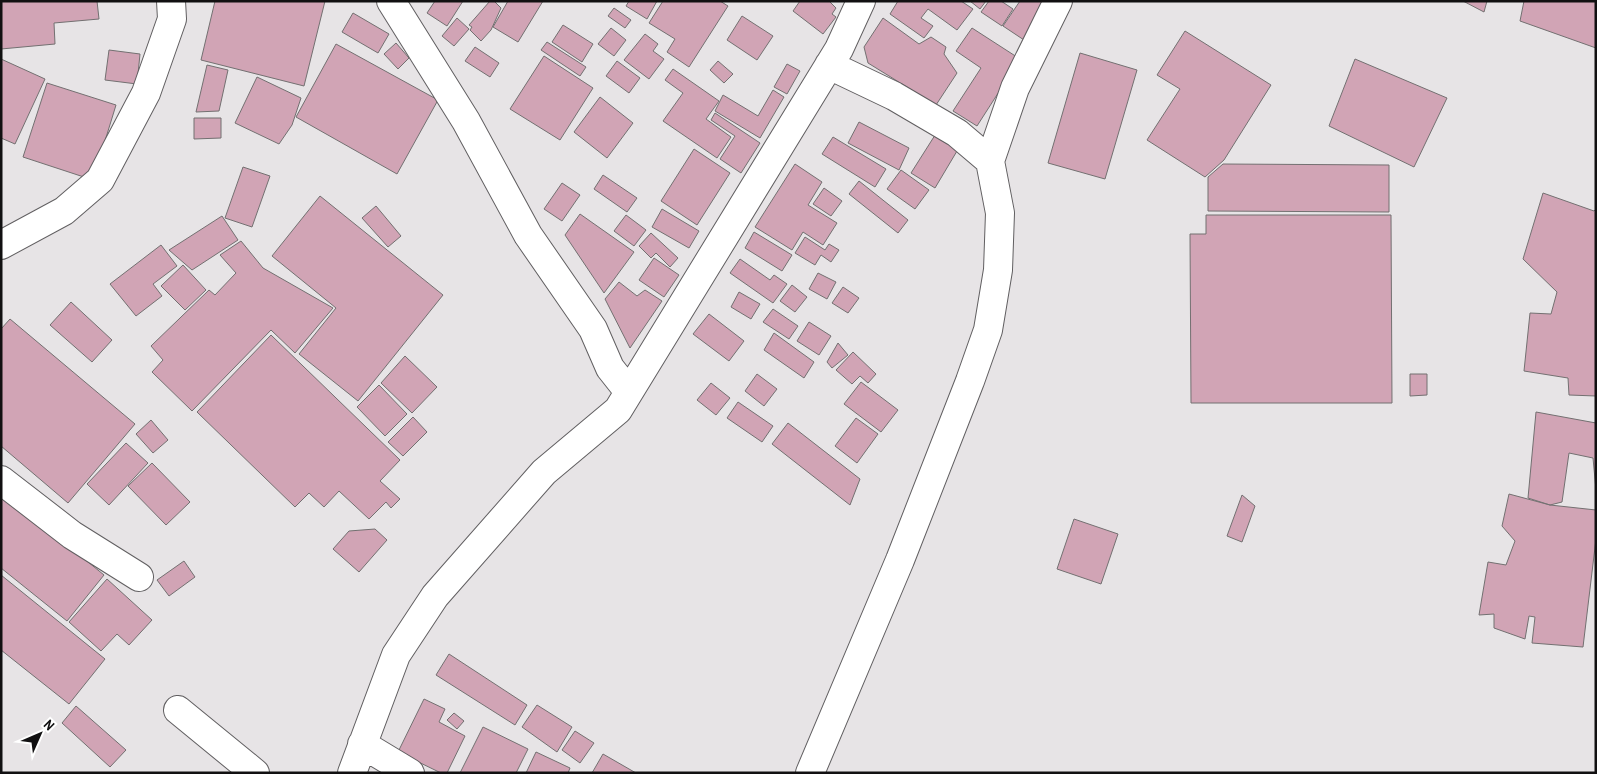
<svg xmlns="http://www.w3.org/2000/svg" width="1597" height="774" font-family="'Archivo Narrow',sans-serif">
<rect width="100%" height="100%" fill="#e7e4e6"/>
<!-- building -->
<path fill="#d1a4b5" stroke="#737071" d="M 1,1 L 97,1 L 99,19 L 54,23 L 55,44 L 1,49 Z
M 215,1 L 325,1 L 304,86 L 201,60 Z
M 435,1 L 463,1 L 447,26 L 427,13 Z
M 490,1 L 494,1 L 501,8 L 491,30 L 481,41 L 470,30 L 472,27 L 469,25 Z
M 508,1 L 543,1 L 518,42 L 493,27 Z
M 629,1 L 657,1 L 647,19 L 626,6 Z
M 663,1 L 720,1 L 728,6 L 689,67 L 667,52 L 675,39 L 649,23 Z
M 800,1 L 829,1 L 836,8 L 832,14 L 836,17 L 823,34 L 793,11 Z
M 898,1 L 961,1 L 973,9 L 957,30 L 928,9 L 921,18 L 933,26 L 924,38 L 890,14 Z
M 970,1 L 986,1 L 980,9 Z
M 989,1 L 1001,1 L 1013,9 L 1002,26 L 981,12 Z
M 1020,1 L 1049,1 L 1024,40 L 1003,26 Z
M 1463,1 L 1487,1 L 1484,12 Z
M 1524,1 L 1596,1 L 1596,48 L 1520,21 Z
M 614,8 L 631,20 L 625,28 L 608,16 Z
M 353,13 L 389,34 L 378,53 L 342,32 Z
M 742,16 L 773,36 L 757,60 L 727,40 Z
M 457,18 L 469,29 L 454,46 L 442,36 Z
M 883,18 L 919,44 L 931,37 L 946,47 L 944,54 L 957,73 L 936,105 L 868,63 L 864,47 Z
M 563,25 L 593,44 L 582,62 L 552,42 Z
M 611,28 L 626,40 L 614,56 L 598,44 Z
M 972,28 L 1020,59 L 977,126 L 953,111 L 981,68 L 956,51 Z
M 1185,31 L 1271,85 L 1224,160 L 1205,177 L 1147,140 L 1180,89 L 1157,75 Z
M 645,34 L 658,44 L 653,51 L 664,59 L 649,79 L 624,60 Z
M 547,42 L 586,67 L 580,76 L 541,50 Z
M 396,43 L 409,58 L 398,69 L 384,54 Z
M 336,44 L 438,100 L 397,174 L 296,117 Z
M 475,47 L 499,63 L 490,77 L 465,61 Z
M 109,50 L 140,54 L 137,84 L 105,80 Z
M 1080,53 L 1137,70 L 1105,179 L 1048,163 Z
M 544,56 L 593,88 L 560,140 L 510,109 Z
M 1,59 L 45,79 L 15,144 L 1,138 Z
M 1355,59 L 1447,98 L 1414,167 L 1329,126 Z
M 617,61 L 640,78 L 629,93 L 606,76 Z
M 718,61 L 733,74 L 724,83 L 710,70 Z
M 787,64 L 800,71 L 787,94 L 774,87 Z
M 207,65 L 228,70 L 219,111 L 196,112 Z
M 673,69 L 719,101 L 706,119 L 731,137 L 717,158 L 663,121 L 683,93 L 665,80 Z
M 257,77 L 301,98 L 292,125 L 279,144 L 235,123 Z
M 47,83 L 116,105 L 93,180 L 23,157 Z
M 773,90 L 784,97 L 760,138 L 715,111 L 723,95 L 758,116 Z
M 600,97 L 633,123 L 607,158 L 574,132 Z
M 715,113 L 760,143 L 741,173 L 720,159 L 735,136 L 711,120 Z
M 194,118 L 221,118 L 221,138 L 194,139 Z
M 859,122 L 909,148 L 899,170 L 848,143 Z
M 937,132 L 960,146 L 935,188 L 911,173 Z
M 833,137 L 886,169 L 875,187 L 822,154 Z
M 694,149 L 730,173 L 697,225 L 661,201 Z
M 795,164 L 822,182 L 808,205 L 837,223 L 823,245 L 803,232 L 792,250 L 755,227 Z
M 1223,164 L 1389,165 L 1389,212 L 1208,211 L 1208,177 Z
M 243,167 L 270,176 L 252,227 L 225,218 Z
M 901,170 L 929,190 L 915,209 L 887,189 Z
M 603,175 L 637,198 L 627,212 L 594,189 Z
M 859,181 L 908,220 L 898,233 L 849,194 Z
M 562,183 L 580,195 L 562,221 L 544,209 Z
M 824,188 L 842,201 L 831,216 L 813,204 Z
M 1543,193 L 1594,211 L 1596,209 L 1596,396 L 1569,395 L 1568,378 L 1524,371 L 1530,313 L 1551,314 L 1557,292 L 1523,259 Z
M 320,196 L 443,295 L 358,401 L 299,354 L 336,308 L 272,256 Z
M 376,206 L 401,236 L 388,247 L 362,218 Z
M 662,209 L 699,231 L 689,248 L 652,227 Z
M 580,214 L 634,252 L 604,293 L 565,235 Z
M 626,215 L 646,230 L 634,246 L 614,231 Z
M 1206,215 L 1391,215 L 1392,403 L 1191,403 L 1190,234 L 1206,234 Z
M 222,216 L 238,240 L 192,270 L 169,250 Z
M 754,232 L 792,255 L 782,271 L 745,248 Z
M 651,233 L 678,258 L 670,267 L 656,253 L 651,258 L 639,246 Z
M 805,237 L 825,250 L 829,244 L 839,250 L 831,262 L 821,255 L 815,265 L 795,253 Z
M 241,241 L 263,268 L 333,308 L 295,353 L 271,330 L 192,411 L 152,372 L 163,360 L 151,346 L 209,290 L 215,295 L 236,273 L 220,255 Z
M 161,245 L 177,266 L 153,284 L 162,296 L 136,316 L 110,284 Z
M 654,258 L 679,275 L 664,297 L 639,280 Z
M 740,259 L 770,280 L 774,275 L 787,284 L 773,303 L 730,273 Z
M 183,265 L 206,290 L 185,310 L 161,286 Z
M 818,273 L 836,282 L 827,299 L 809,289 Z
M 619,282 L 637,296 L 645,290 L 662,301 L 630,348 L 605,299 Z
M 792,285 L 807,297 L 795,312 L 780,301 Z
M 843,287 L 859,298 L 848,313 L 832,303 Z
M 739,292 L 760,304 L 751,319 L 731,307 Z
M 71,302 L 112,340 L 92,362 L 50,325 Z
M 773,309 L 798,326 L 789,339 L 763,322 Z
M 709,314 L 744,341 L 729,361 L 693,334 Z
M 10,319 L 135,424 L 68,503 L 1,446 L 1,329 Z
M 809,322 L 831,336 L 819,355 L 797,341 Z
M 774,333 L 814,362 L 804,378 L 764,350 Z
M 271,335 L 400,460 L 380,481 L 400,499 L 391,508 L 386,502 L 369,519 L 339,491 L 324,507 L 309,493 L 295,507 L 197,412 Z
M 838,343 L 848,355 L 832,368 L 827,362 Z
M 853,352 L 876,374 L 868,383 L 860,376 L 852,384 L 836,370 Z
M 405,356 L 437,387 L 412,413 L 381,383 Z
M 757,374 L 777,389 L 764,406 L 745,391 Z
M 1410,374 L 1427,374 L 1427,395 L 1410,396 Z
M 861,382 L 898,410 L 881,432 L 844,404 Z
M 711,383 L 730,398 L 716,415 L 697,400 Z
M 379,385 L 407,414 L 385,436 L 357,407 Z
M 738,402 L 773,426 L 762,442 L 727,418 Z
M 1536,412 L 1596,423 L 1596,490 L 1593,458 L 1569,453 L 1562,502 L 1550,505 L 1528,498 Z
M 413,417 L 427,432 L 403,456 L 388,442 Z
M 856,418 L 878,434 L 857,463 L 835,446 Z
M 151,420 L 168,440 L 153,453 L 136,434 Z
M 788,423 L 860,479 L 850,505 L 772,444 Z
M 126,443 L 148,463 L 109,505 L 87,484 Z
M 152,463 L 190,502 L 166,525 L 128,486 Z
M 1,491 L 104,575 L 67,621 L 1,568 Z
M 1509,494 L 1550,505 L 1596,510 L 1596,539 L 1583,647 L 1532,643 L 1535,617 L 1529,616 L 1525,639 L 1494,628 L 1494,614 L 1479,615 L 1488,562 L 1506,565 L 1515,541 L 1502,526 Z
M 1242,495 L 1255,506 L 1242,542 L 1227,536 Z
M 1074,519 L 1118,534 L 1101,584 L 1057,569 Z
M 375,529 L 387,540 L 359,572 L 333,549 L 349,531 Z
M 184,561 L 195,577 L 169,596 L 157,580 Z
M 1,575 L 105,659 L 69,704 L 1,650 Z
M 107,579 L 152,620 L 129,645 L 117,634 L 101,651 L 69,622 Z
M 449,654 L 527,705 L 515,725 L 436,675 Z
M 424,699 L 445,709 L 439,722 L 465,736 L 447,773 L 441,773 L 398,752 Z
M 537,705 L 572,727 L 557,752 L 522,727 Z
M 76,706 L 126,750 L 110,767 L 62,723 Z
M 454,713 L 464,721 L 457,729 L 447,720 Z
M 483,727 L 528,749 L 516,773 L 460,773 Z
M 575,731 L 594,743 L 580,763 L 562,750 Z
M 536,752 L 570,768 L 568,773 L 526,773 Z
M 603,754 L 636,773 L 592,773 Z"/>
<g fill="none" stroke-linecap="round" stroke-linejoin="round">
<!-- minor casing -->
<g stroke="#615f61" stroke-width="30">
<path id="minor" d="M 391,1 L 466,121 L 528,235 L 593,329 L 610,368 L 629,392
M 990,161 L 1015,88 L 1058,1
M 1,245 L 64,211 L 100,180 L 146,93 L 172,19 L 171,1
M 1,480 L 72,535 L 139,577
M 178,710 L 255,773
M 362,744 L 410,773
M 352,773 L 396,655 L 435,596 L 544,472 L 618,410 L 839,49 L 861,1
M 810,773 L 900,560 L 970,381 L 988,330 L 998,270 L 1000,213 L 990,161 L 957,133 L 894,96 L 829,65"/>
</g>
<!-- minor -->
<use href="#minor" stroke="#fff" stroke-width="28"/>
</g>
<!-- border -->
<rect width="1597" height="774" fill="none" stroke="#111011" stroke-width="5"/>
<!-- north arrow -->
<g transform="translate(40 734) rotate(45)" stroke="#ffffff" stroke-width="4" paint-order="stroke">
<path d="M0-4L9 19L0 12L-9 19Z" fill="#111011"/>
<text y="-8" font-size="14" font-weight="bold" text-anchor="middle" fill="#111011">N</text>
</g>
</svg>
